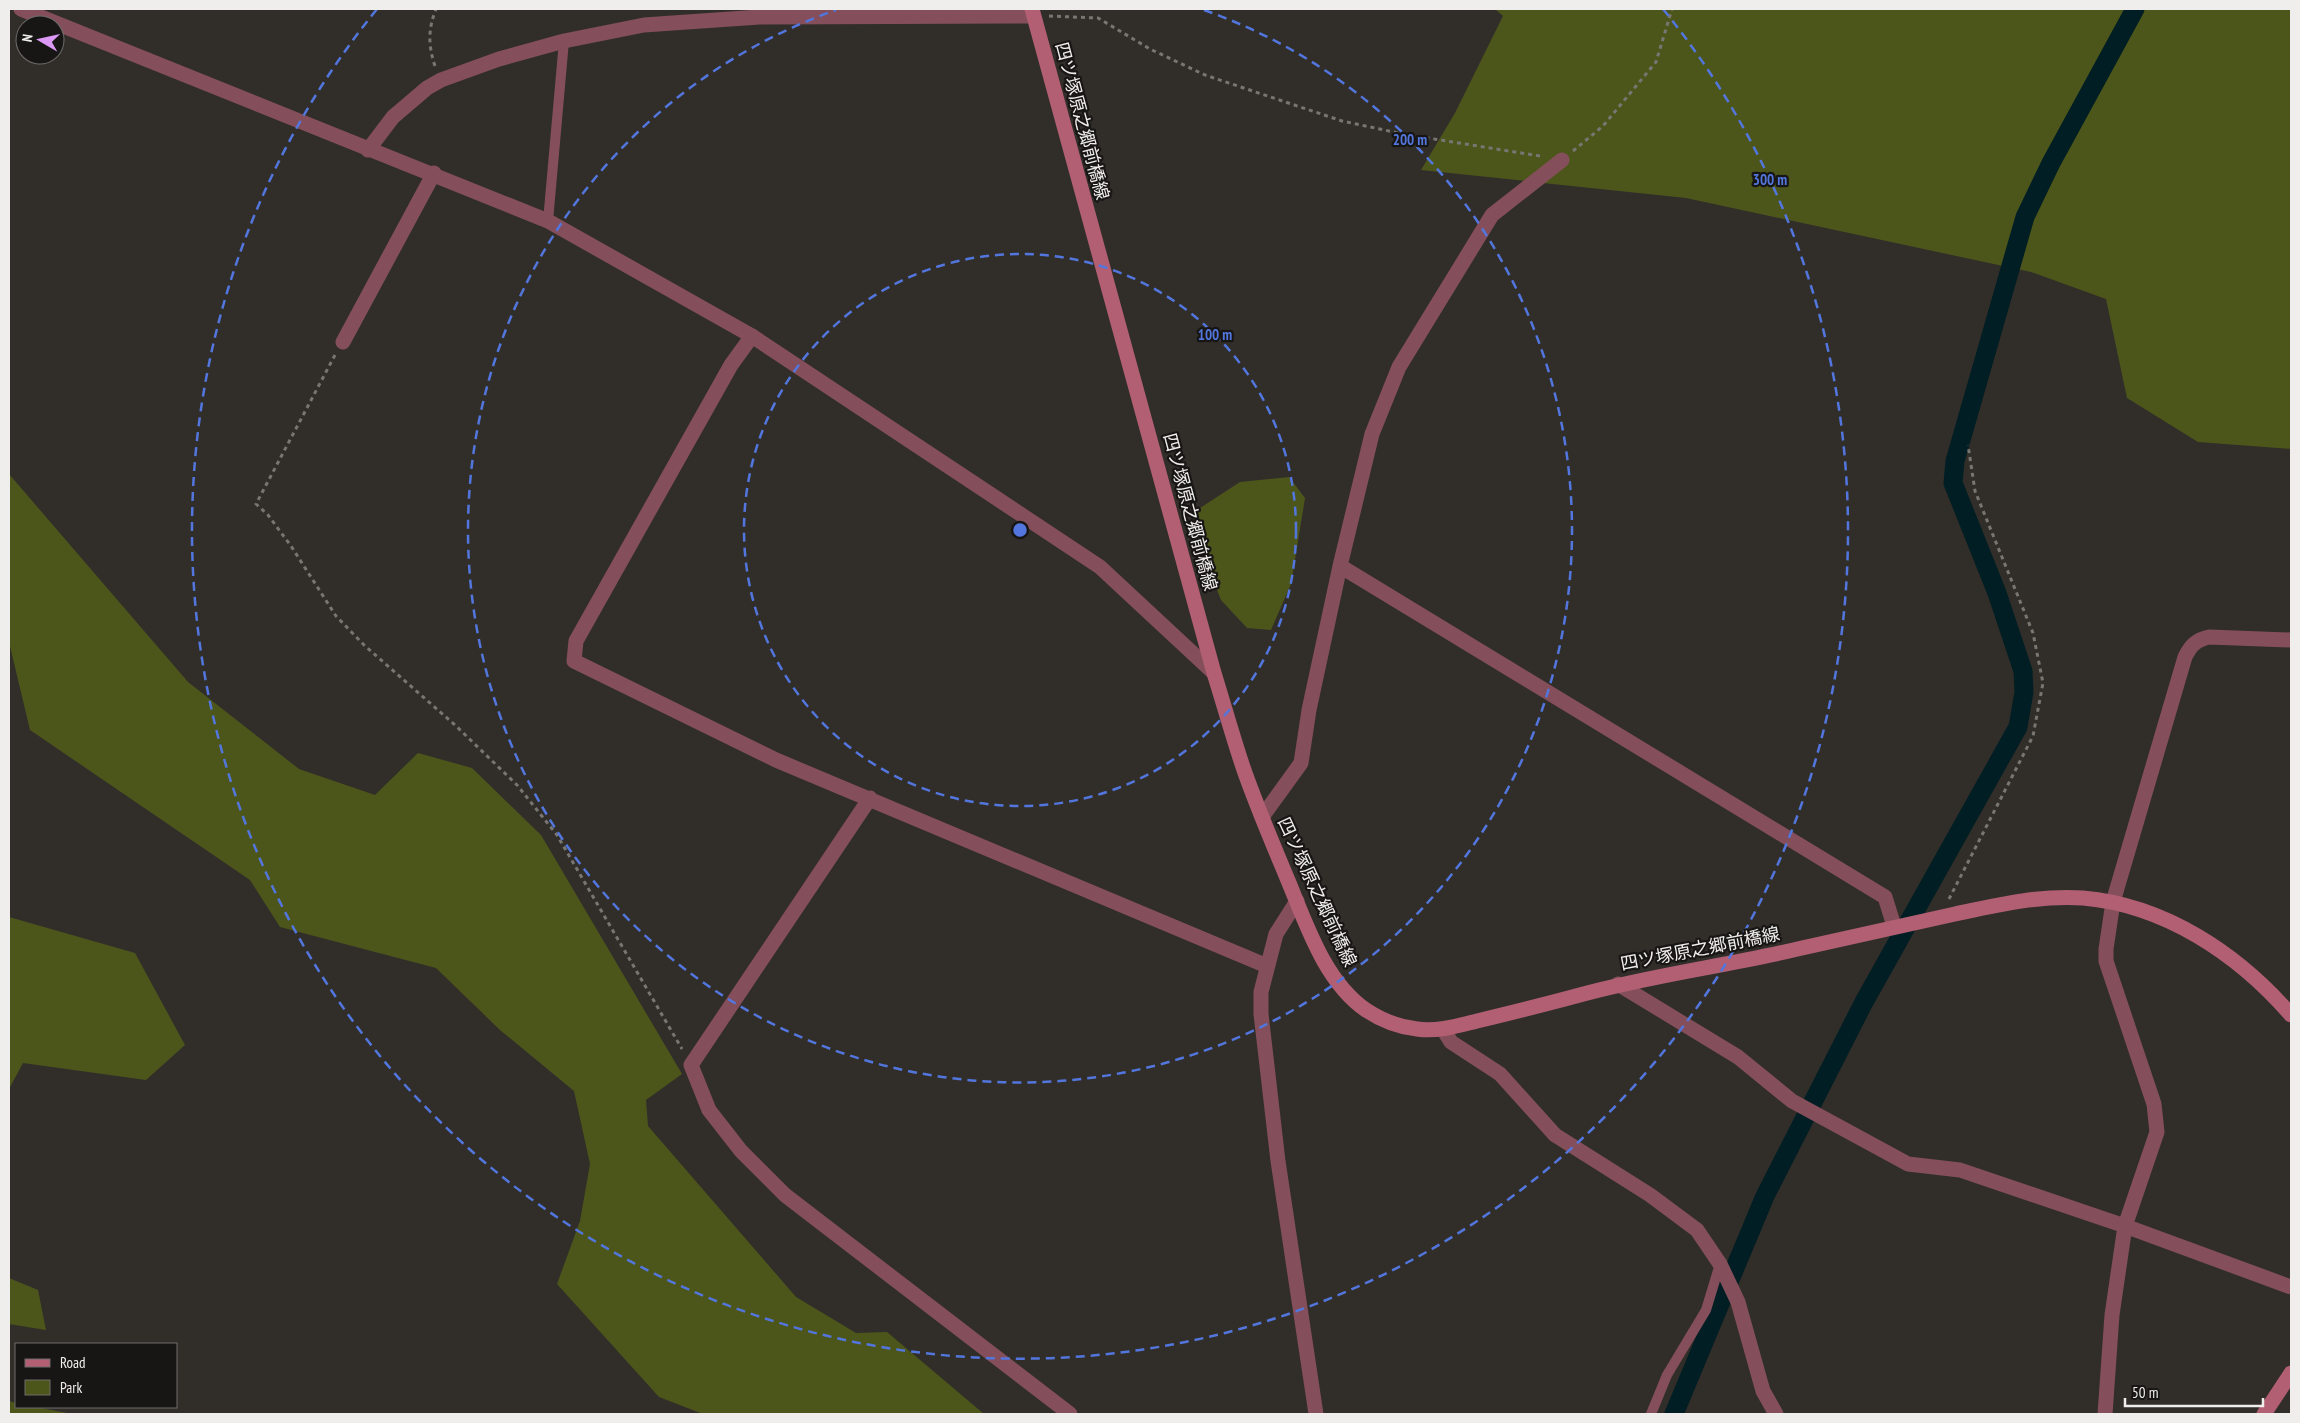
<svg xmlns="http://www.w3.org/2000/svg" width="2300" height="1423" font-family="'PT Sans Narrow','Noto Sans JP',sans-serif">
<rect width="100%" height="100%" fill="#312e2a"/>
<!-- green -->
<path fill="#4d561a" d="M 1495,9 L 2291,9 L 2291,449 L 2198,442 L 2127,398 L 2106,299 L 2031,272 L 1686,198 L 1421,170 L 1455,113 L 1503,16 Z
M 9,474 L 188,682 L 299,769 L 375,795 L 418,753 L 472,768 L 541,835 L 682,1074 L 646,1100 L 648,1126 L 796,1297 L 856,1333 L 887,1332 L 984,1414 L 703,1414 L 659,1397 L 557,1284 L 580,1221 L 590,1164 L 574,1091 L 500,1030 L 436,968 L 280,927 L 250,880 L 30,730 L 9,642 Z
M 1289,477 L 1305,498 L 1291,584 L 1271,630 L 1247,628 L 1221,600 L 1211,574 L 1197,510 L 1240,482 Z
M 9,917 L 135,953 L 185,1045 L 146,1080 L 23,1063 L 9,1089 Z
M 9,1278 L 38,1290 L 46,1330 L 9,1324 Z
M 9,1401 L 16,1403 L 16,1407 L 36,1407 L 72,1414 L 9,1414 Z"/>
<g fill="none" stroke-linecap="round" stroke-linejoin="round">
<!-- canal -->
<path stroke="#001e23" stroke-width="19" d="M 1674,1414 L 1765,1196 L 1864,1002 L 2018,727 L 2024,692 L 2023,671 L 1997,593 L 1953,483 L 1955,461 L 2025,217 L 2051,163 L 2135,9"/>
<!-- path -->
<path stroke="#787672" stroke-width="3" stroke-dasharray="4 4" stroke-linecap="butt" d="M 1049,16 L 1098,18 L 1150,49 L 1205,75 L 1342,121 L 1403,134 L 1540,156
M 435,66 C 428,45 428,29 436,9
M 1573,151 L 1603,126 L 1656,62 L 1672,9
M 335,355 L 256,504 L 268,515 L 291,546 L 336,616 L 364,645 L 455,725 L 517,785 L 557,835 L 682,1049
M 1949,899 L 2033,736 L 2043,683 L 2033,633 L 1975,491 L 1968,445"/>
<!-- service -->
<path stroke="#844f5a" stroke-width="10" d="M 548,221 L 564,41
M 1651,1414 L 1667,1375 L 1706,1310 L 1720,1264"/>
<!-- minor -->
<path stroke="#844f5a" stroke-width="15" d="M 368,150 L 393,117 L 427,88 L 441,80 L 499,59 L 564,41 L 644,25 L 759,17 L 1033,16
M 752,336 L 731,365 L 576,641 L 574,661 L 776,760 L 1267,966
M 343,342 L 434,173
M 1340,566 L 1885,897 L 1894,926
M 870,798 L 691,1065 L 709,1110 L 741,1151 L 785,1195 L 1070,1414
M 1262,817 L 1301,763 L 1309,710 L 1340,566 L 1372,434 L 1399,367 L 1492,215 L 1562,160
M 1297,901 L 1276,934 L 1261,992 L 1261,1014 L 1278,1161 L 1316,1414
M 1618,984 L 1738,1057 L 1792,1101 L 1908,1164 L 1960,1170 L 2125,1226 L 2291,1287
M 1443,1029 L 1451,1042 L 1500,1074 L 1555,1135 L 1650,1195 L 1697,1230 L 1720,1264 L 1738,1302 L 1763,1391 L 1776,1414
M 2105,1414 L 2112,1315 L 2125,1226 L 2157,1132 L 2154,1104 L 2106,961 L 2106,949 L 2113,902 L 2185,657 C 2191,645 2196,640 2209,637 L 2291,640"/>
<!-- tertiary -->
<path stroke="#844f5a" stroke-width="15" d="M 21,9 L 548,221 L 752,336 L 1100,567 L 1214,673"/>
<!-- secondary -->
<path stroke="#b25f73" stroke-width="15" d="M 1032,9 L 1214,673 C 1224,705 1233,738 1244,770 C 1257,807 1272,842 1287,878 C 1306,923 1324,981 1366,1010 C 1381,1020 1399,1027 1417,1029 C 1437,1032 1457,1026 1477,1021 C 1510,1013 1543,1005 1576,996 C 1650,975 1727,966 1802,948 C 1853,937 1904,925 1955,914 C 1997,905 2039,895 2083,898 C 2165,905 2238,954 2291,1015
M 2264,1414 L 2291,1373"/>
</g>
<!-- distance rings -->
<g fill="none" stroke="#5276dd" stroke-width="2.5" stroke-dasharray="9 6">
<circle cx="1020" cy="530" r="276"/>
<path d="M1204 10A552 552 0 1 1 836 10"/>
<path d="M1663 9A828 828 0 1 1 377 9"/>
</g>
<g text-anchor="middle" stroke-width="4.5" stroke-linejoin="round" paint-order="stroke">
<!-- street labels -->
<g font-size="18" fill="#f0eeec" stroke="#181615">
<text transform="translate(1082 121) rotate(75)" y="6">四ツ塚原之郷前橋線</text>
<text transform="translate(1190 512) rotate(75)" y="6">四ツ塚原之郷前橋線</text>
<text transform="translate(1317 892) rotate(65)" y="6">四ツ塚原之郷前橋線</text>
<text transform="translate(1700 949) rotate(-11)" y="6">四ツ塚原之郷前橋線</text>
</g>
</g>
<circle cx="1020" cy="530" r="8" fill="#5276dd" stroke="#181615" stroke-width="2.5"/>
<g font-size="15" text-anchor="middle" font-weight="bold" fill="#5276dd" stroke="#181615" stroke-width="4.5" stroke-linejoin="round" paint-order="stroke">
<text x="1410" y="145">200 m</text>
<text x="1770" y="185">300 m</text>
<text x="1215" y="340">100 m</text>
</g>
<!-- border -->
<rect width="2300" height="1423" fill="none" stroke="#f0eeec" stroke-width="20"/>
<!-- legend -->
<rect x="15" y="1343" width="162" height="65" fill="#181615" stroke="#6e6c6b"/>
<rect x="25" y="1359" width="25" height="8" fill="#b25f73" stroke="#6e6c6b"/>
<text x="60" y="1368" font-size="15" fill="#f0eeec">Road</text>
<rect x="25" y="1380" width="25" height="15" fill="#4d561a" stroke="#6e6c6b"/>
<text x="60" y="1393" font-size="15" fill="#f0eeec">Park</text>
<!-- north arrow -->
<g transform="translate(40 40) rotate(279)"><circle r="24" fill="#181615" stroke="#6e6c6b"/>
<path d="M0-4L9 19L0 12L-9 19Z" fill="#db99f5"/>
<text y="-8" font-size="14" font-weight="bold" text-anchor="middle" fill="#f0eeec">N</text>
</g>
<!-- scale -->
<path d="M2125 1398v8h138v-8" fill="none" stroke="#f0eeec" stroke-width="2.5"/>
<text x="2132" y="1398" font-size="15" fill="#f0eeec" stroke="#181615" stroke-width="4" paint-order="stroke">50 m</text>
</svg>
